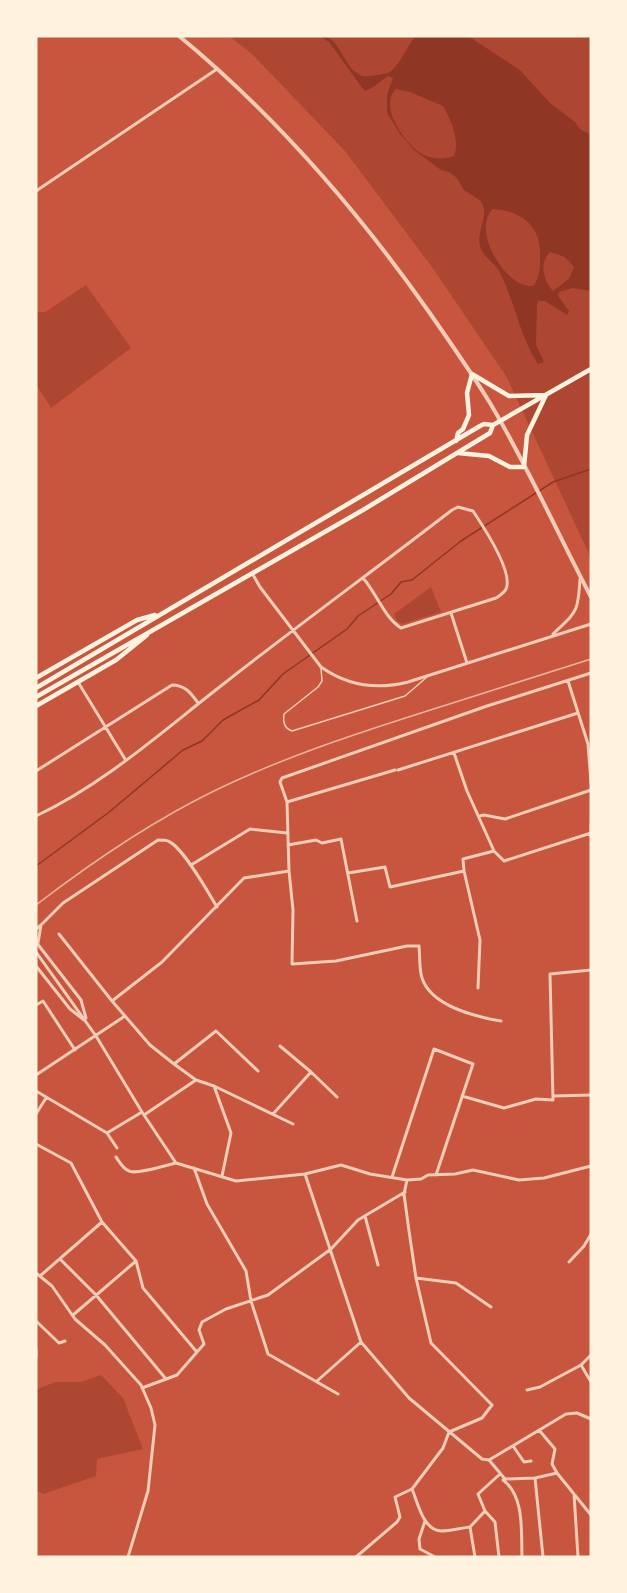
<svg xmlns="http://www.w3.org/2000/svg" width="627" height="1593" font-family="'Source Serif 4',serif">
<rect width="100%" height="100%" fill="#c8553d"/>
<!-- green -->
<path fill="#ae4732" d="M 229,36 L 591,36 L 591,558 L 506,376 L 432,267 L 345,151 L 252,54 Z
M 86,285 L 131,348 L 51,408 L 36,384 L 36,312 L 45,312 Z
M 431,587 L 441,612 L 402,624 L 397,621 L 394,614 Z
M 101,1375 L 123,1398 L 143,1449 L 97,1459 L 96,1476 L 43,1494 L 36,1490 L 36,1390 L 55,1382 L 81,1382 Z"/>
<!-- water -->
<path fill="#8f3625" fill-rule="evenodd" d="M 320,36 C 342,36 343,71 363,76 C 368,77 373,75 378,75 C 382,74 387,74 391,71 C 401,63 407,46 416,36 L 468,36 L 520,70 L 550,103 L 575,122 L 580,129 L 591,135 L 591,291 L 573,288 L 559,292 L 558,296 L 569,311 L 567,315 L 545,301 L 538,301 L 537,305 L 536,345 L 544,362 L 538,364 C 520,337 515,302 500,273 C 495,263 483,257 480,246 C 476,230 490,216 481,201 L 464,190 L 457,178 L 449,172 L 441,170 L 414,150 L 400,134 L 387,113 L 387,95 L 393,78 L 388,76 L 372,88 L 365,91 L 363,89 L 329,42 ZM 396,89 L 410,92 L 443,106 C 451,120 460,140 454,156 C 445,160 431,159 422,154 C 405,144 378,106 396,89 ZM 493,209 C 523,211 542,227 540,258 C 540,269 540,277 533,286 C 504,288 471,228 493,209 ZM 550,252 L 565,257 L 574,267 L 569,279 L 553,291 C 543,280 539,263 550,252 Z"/>
<g fill="none" stroke-linecap="round" stroke-linejoin="round">
<!-- stream -->
<path stroke="#8f3625" stroke-width="1.5" d="M 36,866 L 108,813 L 183,750 L 202,741 L 223,720 L 259,700 L 283,674 L 347,629 L 358,616 L 391,594 L 401,582 L 412,580 L 461,541 L 553,482 L 591,469"/>
<!-- service -->
<path stroke="#f1ccb7" stroke-width="1.5" d="M 321,668 L 322,681 L 318,687 L 284,714 C 283,722 284,728 292,731 L 405,696 L 427,677"/>
<!-- minor -->
<path stroke="#f1ccb7" stroke-width="3" d="M 36,191 L 217,69
M 252,573 L 260,587 L 321,667 C 348,686 377,690 408,682 L 591,624
M 451,613 L 467,663
M 553,634 C 577,611 578,613 580,579
M 568,681 L 588,744 L 591,783
M 78,682 L 125,759
M 454,753 L 467,791 L 494,851
M 398,770 L 578,713
M 36,771 L 172,685 C 185,685 191,693 198,703
M 287,802 L 395,770
M 36,816 C 106,783 165,729 226,682 C 301,623 377,568 452,510 L 458,507 L 473,511 C 483,526 514,572 506,589 C 504,593 499,596 496,598 L 401,628 C 384,617 377,594 363,578
M 479,816 L 484,815 L 505,819 L 591,790
M 591,824 L 591,837
M 288,845 L 316,840 L 322,843 L 341,839 L 357,921
M 191,865 L 250,829 L 287,833
M 289,871 L 293,910 L 292,964 L 336,961 L 407,946 L 419,946 C 420,956 419,969 422,978 C 431,1006 476,1017 501,1021
M 464,871 L 480,940 L 478,988
M 348,873 L 385,867 L 390,887 L 464,871 L 463,859 L 494,851 L 504,861 L 591,833
M 41,925 L 63,903 L 158,840 C 161,840 166,840 168,841 C 183,847 208,892 217,907
M 36,929 L 41,925 L 38,943
M 59,934 L 112,1001
M 36,942 L 81,1000 L 86,1018
M 36,952 L 96,1036 L 142,1112 L 176,1163 L 236,1181 L 305,1174 L 341,1165 L 370,1174 L 407,1180 L 421,1179 L 428,1175 L 455,1174 L 473,1170 L 519,1180 L 544,1178 L 591,1166
M 36,966 L 70,1009 L 84,1020
M 36,1005 L 43,1001 L 75,1050
M 125,1016 L 150,1045 L 174,1064
M 258,1071 L 216,1031 L 174,1064 L 196,1080 L 214,1086 L 293,1124
M 311,1072 L 337,1097
M 36,1075 L 125,1016 L 112,1001 L 162,962 L 244,878 L 289,871 L 287,802 L 280,782 L 282,778 L 487,706 L 591,673
M 214,1086 L 231,1133 L 222,1176
M 36,1091 L 107,1133 L 142,1112
M 462,1096 L 504,1108 L 536,1099 L 553,1100 L 550,974 L 591,970
M 553,1096 L 591,1095
M 36,1114 L 46,1098
M 273,1114 L 311,1072 L 280,1046
M 144,1115 L 196,1080
M 107,1133 L 117,1148
M 36,1144 L 71,1163 L 102,1222 L 136,1261 L 143,1288 L 196,1351
M 116,1157 C 119,1161 123,1169 129,1171 C 136,1175 166,1165 176,1163
M 194,1168 L 207,1204 L 246,1271 L 251,1301 L 268,1354 L 338,1394
M 305,1174 L 361,1342 L 409,1398 L 482,1459 L 489,1460 L 566,1414 L 577,1413 L 591,1419
M 392,1177 L 434,1049 L 473,1064 L 436,1175
M 365,1216 L 378,1265
M 60,1259 L 96,1295 L 166,1379
M 569,1262 L 584,1246 L 591,1234
M 36,1273 L 52,1286 L 75,1319 L 105,1345 L 141,1385 L 151,1408 L 155,1425 L 148,1491 L 128,1557
M 40,1276 L 102,1222
M 416,1278 L 456,1283 L 491,1307
M 73,1315 L 136,1261
M 36,1321 L 59,1343 L 65,1341
M 36,1349 L 36,1357
M 591,1355 L 581,1365 L 591,1382
M 317,1381 L 361,1342
M 142,1388 L 177,1375 L 204,1344 L 199,1330 L 202,1322 L 226,1309 L 268,1295 L 331,1249 L 358,1220 L 405,1192
M 527,1390 L 540,1387 L 581,1365
M 539,1430 L 555,1449 L 552,1464 L 557,1473
M 513,1446 L 524,1462 L 531,1461
M 489,1460 L 505,1479 L 535,1478 L 543,1557
M 535,1478 L 557,1473 L 591,1515
M 503,1480 C 525,1496 521,1533 522,1557
M 412,1489 C 418,1503 423,1530 441,1531 C 450,1531 461,1528 470,1527
M 574,1494 L 578,1557
M 425,1521 L 419,1539 L 420,1549 L 435,1557
M 356,1557 L 397,1522 L 400,1517 L 395,1497 L 412,1489 L 443,1448 L 449,1432 L 482,1418 L 492,1405 L 431,1343 L 416,1278 L 409,1231 L 404,1194 L 407,1180
M 475,1557 L 470,1527 L 485,1511
M 499,1557 L 495,1522 L 485,1511 L 478,1494 L 500,1474"/>
<!-- tertiary -->
<path stroke="#f1ccb7" stroke-width="4" d="M 179,36 C 275,115 358,211 429,312 C 450,342 471,372 490,403 C 527,465 557,532 591,597"/>
<!-- primary -->
<path stroke="#fff3e0" stroke-width="4.5" d="M 456,441 L 458,433 L 463,429 L 469,415 L 467,393 L 472,374 L 509,396 L 546,395 L 527,435 L 524,467 L 510,467 L 489,456 L 458,453
M 36,678 L 137,620 L 155,615
M 36,688 L 480,426 L 484,424 L 493,425 L 591,369
M 36,697 L 363,510 L 490,433 L 493,425
M 36,706 L 116,660 L 147,635"/>
<!-- rail -->
<path stroke="#e9b49f" stroke-width="1.5" d="M 36,905 C 92,862 152,821 216,790 C 282,758 352,735 421,713 C 478,695 534,677 591,659"/>
</g>
<!-- border -->
<rect width="627" height="1593" fill="none" stroke="#fff3e0" stroke-width="75"/>
</svg>
